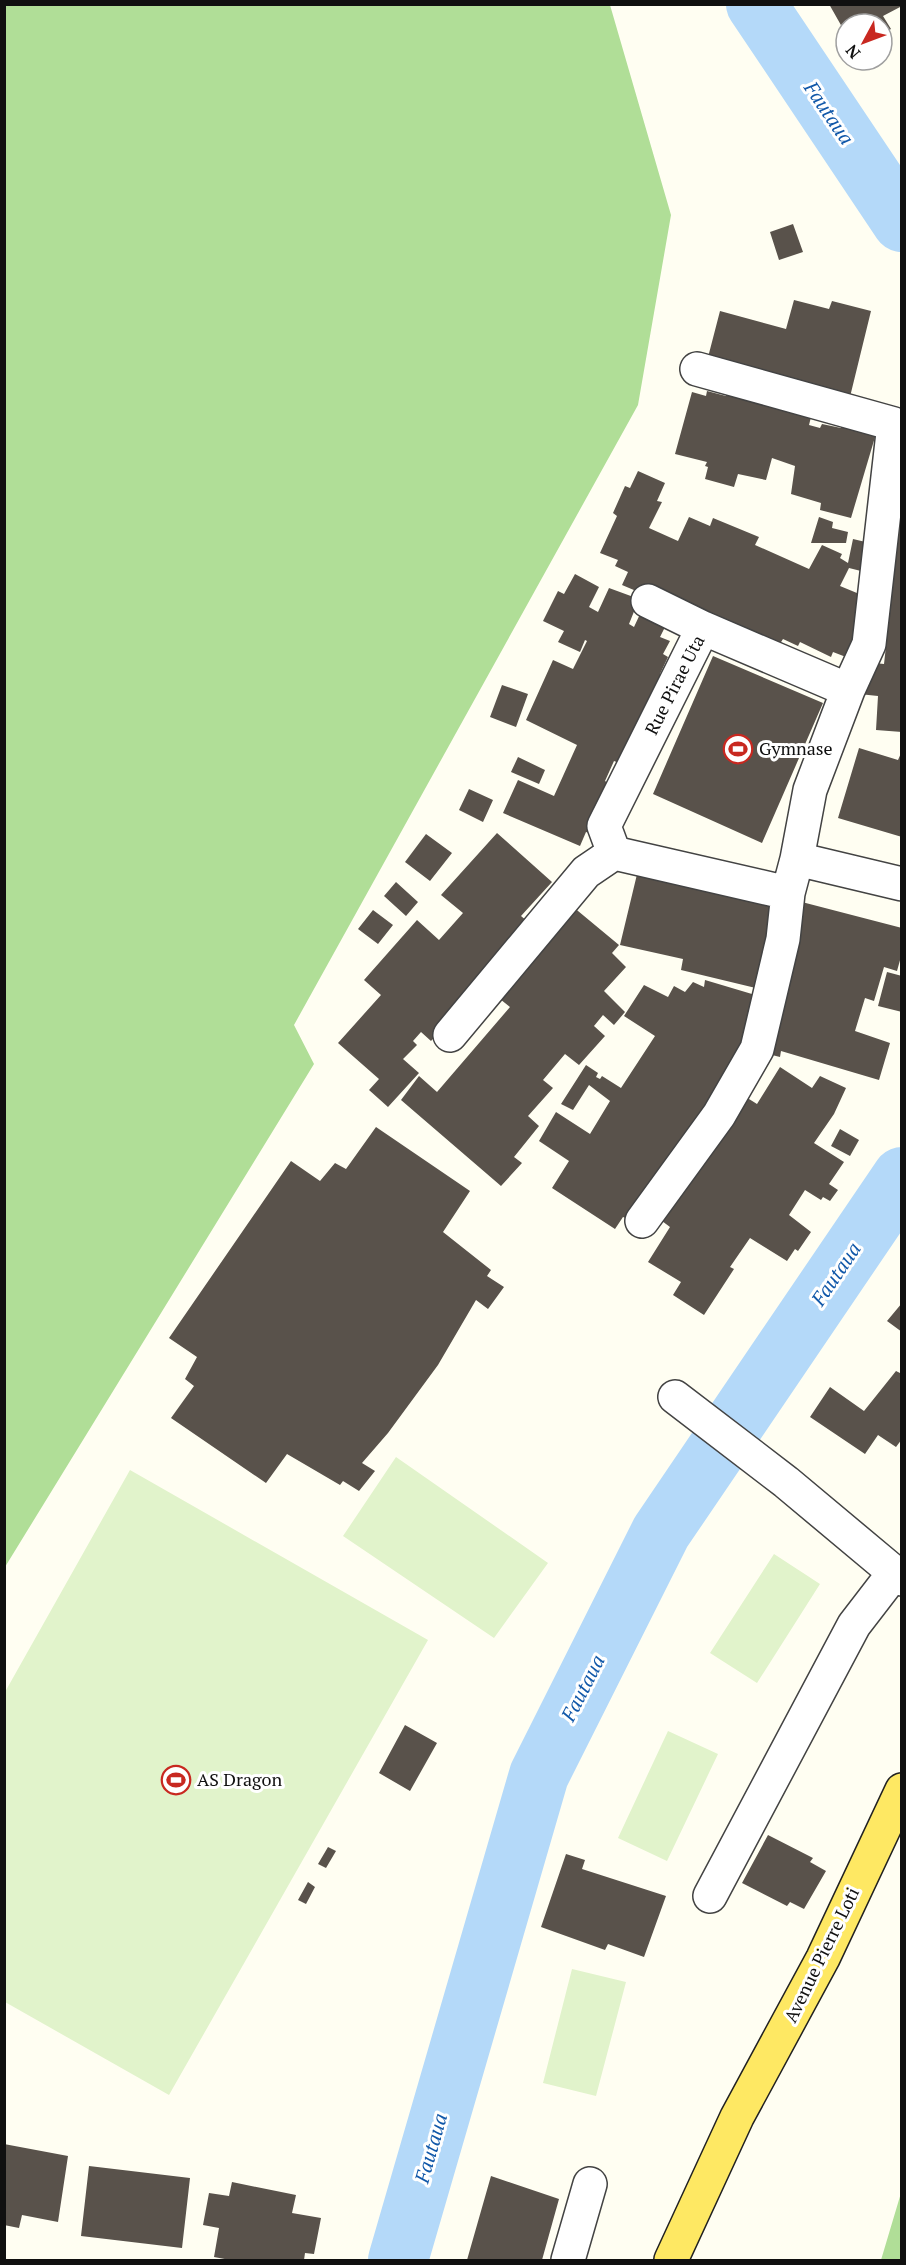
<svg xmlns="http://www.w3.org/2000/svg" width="906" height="2265" font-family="'PT Serif',serif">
<rect width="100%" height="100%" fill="#fffef2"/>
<!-- forest -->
<path fill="#b0de97" d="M 5,4 L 610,5 L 671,215 L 638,405 L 294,1025 L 314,1064 L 5,1567 Z
M 901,2193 L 901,2260 L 881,2260 Z"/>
<!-- pitch -->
<path fill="#e1f3cb" d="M 396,1457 L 548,1563 L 494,1638 L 343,1536 Z
M 130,1470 L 428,1640 L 169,2095 L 5,2002 L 5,1692 Z
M 774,1554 L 820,1584 L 757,1683 L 710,1653 Z
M 668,1731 L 718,1754 L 667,1861 L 618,1838 Z
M 572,1969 L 626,1982 L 596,2096 L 543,2083 Z"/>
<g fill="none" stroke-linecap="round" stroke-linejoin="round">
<!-- river -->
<path stroke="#b4d9f9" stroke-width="60" d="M 756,4 L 902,222
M 398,2260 L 539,1775 L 661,1532 L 902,1177"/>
</g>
<!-- building -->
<path fill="#59524b" d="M 829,4 L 902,4 L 902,6 L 883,16 L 891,29 L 882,34 L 882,24 L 846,24 L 846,34 Z
M 793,224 L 803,252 L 779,260 L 770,232 Z
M 794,300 L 829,309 L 832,301 L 871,311 L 848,405 L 706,365 L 720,311 L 786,329 Z
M 729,385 L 813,409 L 809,425 L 820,428 L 822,424 L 841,428 L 842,417 L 878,427 L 851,518 L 820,510 L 821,503 L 791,494 L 795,466 L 772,458 L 766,480 L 738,474 L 734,487 L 705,479 L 708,467 L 705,466 L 707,462 L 675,454 L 692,392 L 706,396 L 707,391 L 726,396 Z
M 638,471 L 665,483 L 657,501 L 662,502 L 649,528 L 678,541 L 689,517 L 710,526 L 713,518 L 759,537 L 755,545 L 809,569 L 822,545 L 842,554 L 840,558 L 848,563 L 853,539 L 874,544 L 861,571 L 849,568 L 840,586 L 869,598 L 864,618 L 846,657 L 833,652 L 831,657 L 800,642 L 798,646 L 783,639 L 776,650 L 622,585 L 628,572 L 615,566 L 618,560 L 600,553 L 617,516 L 613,513 L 625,486 L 630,488 Z
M 902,512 L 902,732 L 876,730 L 878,696 L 859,694 L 875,663 L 884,664 L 891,601 L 884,600 L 895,514 Z
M 819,517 L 833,522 L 832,528 L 848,532 L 846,543 L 811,543 Z
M 575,574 L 599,587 L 589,607 L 598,612 L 609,588 L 639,599 L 629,624 L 634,627 L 641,612 L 667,623 L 660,637 L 670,641 L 663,654 L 668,657 L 660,674 L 672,679 L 631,768 L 614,761 L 605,781 L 608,783 L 590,833 L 586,832 L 580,846 L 503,813 L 518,780 L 554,796 L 577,745 L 526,720 L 553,660 L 573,669 L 587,641 L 585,640 L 580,652 L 558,642 L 564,631 L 543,621 L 558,591 L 564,594 Z
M 713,656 L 823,703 L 762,843 L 653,794 Z
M 502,685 L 528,694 L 516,727 L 490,717 Z
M 859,748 L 898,760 L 902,751 L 902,837 L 838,818 Z
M 518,757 L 545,770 L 539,784 L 511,772 Z
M 469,789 L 493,800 L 483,822 L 459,810 Z
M 497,833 L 552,882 L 521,916 L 534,927 L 431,1041 L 421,1032 L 413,1041 L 417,1045 L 403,1059 L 419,1073 L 388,1107 L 369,1090 L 379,1079 L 338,1043 L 381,995 L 364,980 L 417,920 L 439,940 L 463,913 L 441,895 Z
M 426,834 L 452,853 L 430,881 L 405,862 Z
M 639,866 L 782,901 L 764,990 L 681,970 L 683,959 L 620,945 Z
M 396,882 L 418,902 L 406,916 L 384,896 Z
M 798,901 L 902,928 L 902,953 L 897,971 L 884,967 L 874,1001 L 865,998 L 855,1031 L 890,1043 L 879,1080 L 781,1051 L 780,1057 L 764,1053 Z
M 572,906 L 619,945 L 612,953 L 626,967 L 604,991 L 625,1012 L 614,1025 L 603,1015 L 594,1026 L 605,1036 L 579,1065 L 565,1054 L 543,1080 L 553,1088 L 528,1116 L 539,1126 L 514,1157 L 522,1163 L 501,1186 L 401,1100 L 419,1076 L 437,1092 L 510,1007 L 495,995 Z
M 373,910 L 393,925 L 378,944 L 358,929 Z
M 887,972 L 902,976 L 902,1012 L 878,1006 Z
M 705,980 L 762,997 L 750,1051 L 628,1219 L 623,1217 L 615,1229 L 552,1188 L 569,1161 L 539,1141 L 556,1112 L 590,1134 L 610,1101 L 589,1085 L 573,1110 L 561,1104 L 586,1065 L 598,1073 L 596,1077 L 600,1079 L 602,1076 L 621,1088 L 655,1036 L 624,1016 L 644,985 L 668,997 L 674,986 L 685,992 L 693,982 L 704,987 Z
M 780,1067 L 812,1088 L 820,1076 L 846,1088 L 834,1114 L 814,1143 L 844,1162 L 829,1184 L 838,1190 L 830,1201 L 823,1197 L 821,1200 L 805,1190 L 789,1215 L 811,1232 L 798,1251 L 795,1249 L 787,1261 L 750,1238 L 730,1267 L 734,1269 L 704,1315 L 673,1295 L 681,1282 L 648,1262 L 670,1227 L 658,1218 L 741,1094 L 757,1104 Z
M 376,1127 L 470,1191 L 443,1232 L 491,1270 L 487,1276 L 504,1287 L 488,1309 L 476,1300 L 438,1365 L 388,1433 L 362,1463 L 375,1471 L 359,1491 L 343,1481 L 340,1485 L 287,1454 L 266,1483 L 171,1418 L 194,1386 L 185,1379 L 197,1357 L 169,1338 L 291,1161 L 320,1181 L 335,1163 L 346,1169 Z
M 840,1129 L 859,1140 L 850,1156 L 831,1146 Z
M 902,1303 L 902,1332 L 887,1321 Z
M 896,1371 L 902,1374 L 902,1439 L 896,1447 L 878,1435 L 865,1454 L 810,1417 L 830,1387 L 864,1411 Z
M 405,1725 L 437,1743 L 410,1791 L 379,1773 Z
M 768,1835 L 813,1858 L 810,1862 L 826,1871 L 804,1909 L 790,1902 L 787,1906 L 742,1883 Z
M 328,1847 L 336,1851 L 326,1868 L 318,1864 Z
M 566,1854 L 585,1860 L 582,1869 L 666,1896 L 644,1957 L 608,1944 L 605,1950 L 541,1927 Z
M 308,1882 L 315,1887 L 306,1904 L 298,1900 Z
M 4,2144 L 68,2156 L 58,2222 L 22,2215 L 19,2228 L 4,2225 Z
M 89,2166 L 190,2178 L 182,2248 L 81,2236 Z
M 491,2176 L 559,2199 L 542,2260 L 467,2260 Z
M 232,2182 L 296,2195 L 292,2213 L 321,2218 L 314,2254 L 305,2253 L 304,2260 L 230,2260 L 214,2257 L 219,2228 L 203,2225 L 209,2193 L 229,2196 Z"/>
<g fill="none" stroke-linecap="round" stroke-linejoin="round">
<!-- minor casing -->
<g stroke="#434343" stroke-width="36">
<path id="minor" d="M 697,369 L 894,424 L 869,644 L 848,690 L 810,790 L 797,859 L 788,893 L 614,853 L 604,826 L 703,628 L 848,690
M 648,601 L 703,628
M 797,859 L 902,884
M 450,1035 L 586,872 L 614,853
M 642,1221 L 719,1115 L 757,1049 L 783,939 L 788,893
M 675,1397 L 786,1482 L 902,1579
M 710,1896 L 854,1625 L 894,1573
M 568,2260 L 590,2184"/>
</g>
<!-- major casing -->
<g stroke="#212121" stroke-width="36">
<path id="major" d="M 671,2260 L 737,2117 L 823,1958 L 902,1790"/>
</g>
<!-- minor -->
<use href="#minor" stroke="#fff" stroke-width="33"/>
<!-- major -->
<use href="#major" stroke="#fee863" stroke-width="33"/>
</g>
<!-- icons -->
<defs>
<g id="stadium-ring" transform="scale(1.5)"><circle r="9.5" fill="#fff" stroke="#c82820" stroke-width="1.5"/><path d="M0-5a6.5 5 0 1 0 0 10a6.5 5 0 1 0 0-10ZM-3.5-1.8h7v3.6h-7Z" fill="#c82820"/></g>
</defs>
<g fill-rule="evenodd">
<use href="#stadium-ring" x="738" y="749"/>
<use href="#stadium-ring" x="176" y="1780"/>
</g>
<g text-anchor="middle" stroke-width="6" stroke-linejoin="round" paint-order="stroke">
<!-- street labels -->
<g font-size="18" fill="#101010" stroke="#fff">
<text transform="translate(675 685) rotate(-63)" y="6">Rue Pirae Uta</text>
<text transform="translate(822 1955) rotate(-64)" y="6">Avenue Pierre Loti</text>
</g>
<!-- poi labels -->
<g font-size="18" fill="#101010" stroke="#fff" text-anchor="start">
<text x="759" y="755">Gymnase</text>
<text x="197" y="1786">AS Dragon</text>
</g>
<!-- water labels -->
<g font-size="20" font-style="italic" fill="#1158a9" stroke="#fff">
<text transform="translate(829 113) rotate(56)" y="7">Fautaua</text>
<text transform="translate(836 1274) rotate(-56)" y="7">Fautaua</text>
<text transform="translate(583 1688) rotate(-63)" y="7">Fautaua</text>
<text transform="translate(431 2148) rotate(-74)" y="7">Fautaua</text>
</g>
</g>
<!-- border -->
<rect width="906" height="2265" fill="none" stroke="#101010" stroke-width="12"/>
<!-- north arrow -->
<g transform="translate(864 42) rotate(229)"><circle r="28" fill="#ffffff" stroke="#9f9f9f" stroke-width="1.5"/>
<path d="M0-4.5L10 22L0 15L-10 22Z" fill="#c82820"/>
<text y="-9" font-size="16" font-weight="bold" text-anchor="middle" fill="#101010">N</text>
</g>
</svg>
